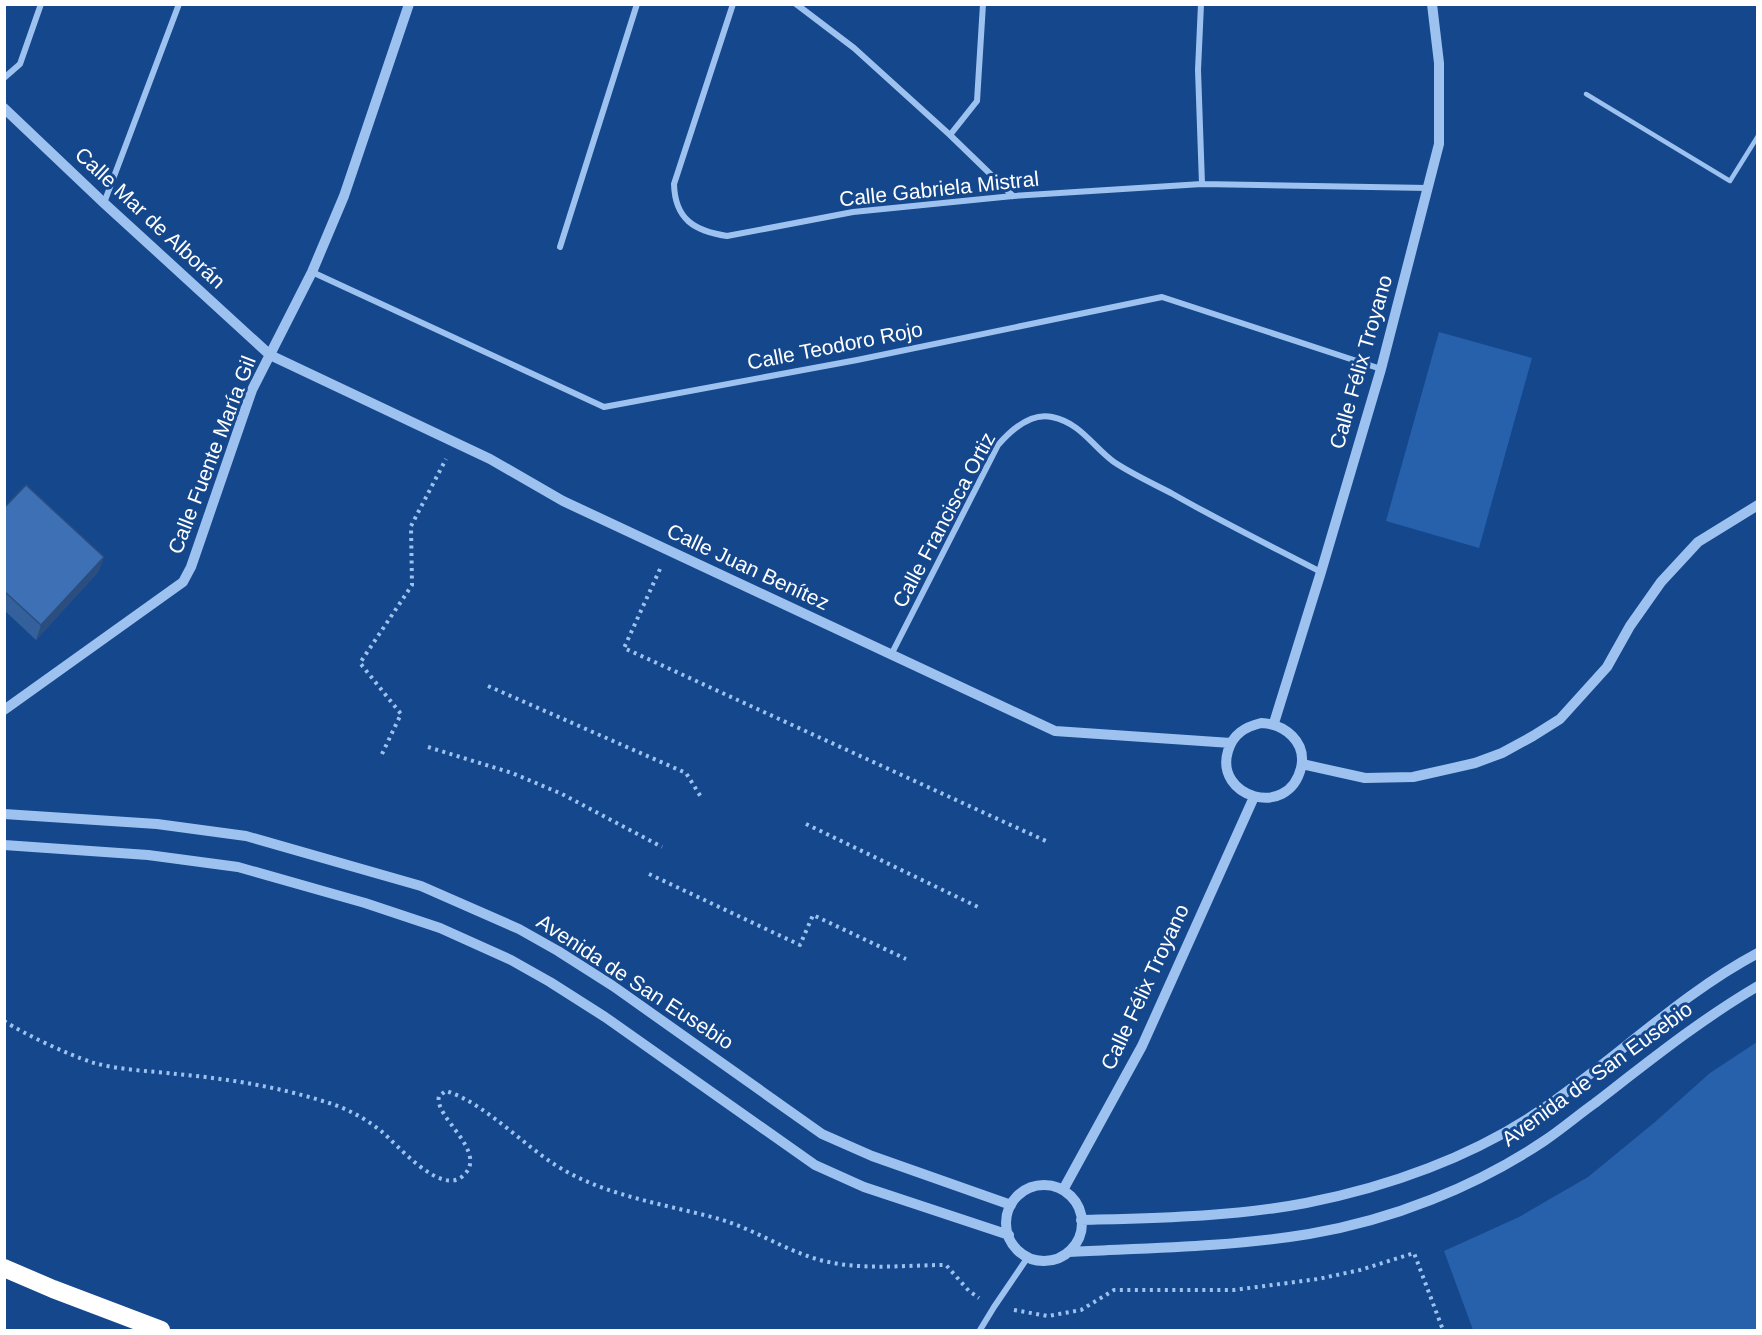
<svg xmlns="http://www.w3.org/2000/svg" width="1762" height="1335" font-family="Arial,sans-serif">
<rect width="100%" height="100%" fill="#15478c"/>
<!-- green -->
<path fill="#2760ab" d="M 1439,332 L 1532,358 L 1479,548 L 1386,521 Z
M 1757,1042 L 1757,1330 L 1473,1330 L 1444,1251 L 1519,1217 L 1588,1177 L 1655,1122 L 1710,1073 Z"/>
<g fill="none" stroke-linecap="round" stroke-linejoin="round">
<!-- path -->
<path stroke="#9ec2f0" stroke-width="4" stroke-dasharray="3 4.5" stroke-linecap="butt" d="M 660,569 L 624,648 L 1048,842
M 488,686 L 686,773 L 701,797
M 428,747 L 512,773 L 562,794 L 662,847
M 382,754 L 401,714 L 360,663 L 412,585 L 411,526 L 446,459
M 806,824 L 978,907
M 649,874 L 800,945 L 813,915 L 906,959
M 4,1021 C 26,1035 67,1054 91,1062 C 117,1070 151,1071 177,1074 C 229,1079 280,1087 329,1103 C 348,1109 366,1119 381,1131 C 398,1145 440,1196 463,1176 C 490,1152 433,1117 439,1096 L 446,1091 C 490,1105 529,1153 571,1174 C 617,1198 669,1205 719,1219 C 754,1229 784,1250 820,1260 C 861,1271 904,1265 946,1265 L 969,1291 L 979,1298
M 1014,1310 L 1048,1316 L 1081,1310 L 1114,1290 L 1234,1290 L 1318,1279 L 1360,1270 L 1414,1253 L 1443,1330"/>
<!-- service -->
<path stroke="#9ec2f0" stroke-width="4.5" d="M 1586,94 L 1730,181 L 1758,136"/>
<!-- minor -->
<path stroke="#9ec2f0" stroke-width="6" d="M 733,4 L 674,184 C 675,220 695,231 727,236 L 853,212 L 1013,196 L 1202,184 L 1428,188
M 796,4 L 854,48 L 950,135 L 1013,196
M 1201,4 L 1198,70 L 1202,184
M 4,78 L 20,64 L 41,4
M 950,135 L 977,101 L 983,4
M 104,203 L 179,4
M 560,247 L 637,4
M 312,272 L 604,407 L 857,360 L 1162,297 L 1381,369
M 891,655 L 998,445 C 1011,430 1030,412 1052,417 C 1081,423 1093,447 1114,462 C 1132,474 1152,483 1171,493 C 1220,521 1271,546 1321,572
M 980,1330 L 994,1307 L 1028,1257"/>
<!-- tertiary -->
<path stroke="#9ec2f0" stroke-width="10" d="M 4,108 L 104,203 L 270,355 L 490,459 L 563,501 L 1055,731 L 1231,743
M 4,710 L 183,582 L 191,567 L 252,390 L 312,272 L 344,196 L 409,4
M 1261,723 C 1285,724 1307,742 1301,768 C 1288,820 1214,797 1228,751 C 1233,734 1245,727 1261,723 Z
M 1274,723 L 1321,572 L 1381,369 L 1439,144 L 1439,63 L 1432,4
M 1302,764 L 1365,778 L 1413,777 L 1475,763 L 1502,753 L 1533,736 L 1560,719 L 1607,667 L 1630,626 L 1661,582 L 1698,542 L 1758,505
M 4,814 L 157,824 L 246,836 L 421,886 L 519,929 L 558,951 L 613,986 L 822,1134 L 872,1156 L 1011,1205
M 4,845 L 148,855 L 238,867 L 365,903 L 440,928 L 511,960 L 550,982 L 605,1017 L 815,1165 L 864,1187 L 1009,1235
M1006 1223a38 38 0 1 1 76 0a38 38 0 1 1-76 0Z
M 1063,1190 L 1142,1046 L 1254,797
M 1081,1220 C 1156,1218 1233,1217 1306,1203 C 1388,1187 1472,1157 1541,1110 C 1615,1060 1679,995 1758,953
M 1069,1252 C 1149,1248 1230,1247 1309,1234 C 1392,1220 1475,1187 1544,1141 C 1562,1129 1578,1115 1595,1103 C 1648,1062 1700,1020 1758,986"/>
<!-- motorway -->
<path stroke="#fff" stroke-width="18" d="M 4,1268 L 53,1289 L 161,1330"/>
</g>
<!-- wall -->
<path fill="#34609c" d="M 4,508 L 104,557 L 98,572 L 36,640 L 4,610 Z"/>
<!-- shaded-wall -->
<path fill="#2b4e7f" d="M 104,557 L 98,572 L 36,640 L 41,625 Z"/>
<!-- building -->
<path fill="#3d70b5" stroke="#2b4e7f" stroke-width="1.5" d="M 26,485 L 104,557 L 41,625 L 4,591 L 4,508 Z"/>
<g text-anchor="middle" stroke-width="6" stroke-linejoin="round" paint-order="stroke">
<!-- street labels -->
<g font-size="21" fill="#fff" stroke="#15478c">
<text transform="translate(939 189) rotate(-6)" y="7">Calle Gabriela Mistral</text>
<text transform="translate(150 218) rotate(43)" y="7">Calle Mar de Alborán</text>
<text transform="translate(835 346) rotate(-11)" y="7">Calle Teodoro Rojo</text>
<text transform="translate(1361 362) rotate(-74)" y="7">Calle Félix Troyano</text>
<text transform="translate(212 455) rotate(-69)" y="7">Calle Fuente María Gil</text>
<text transform="translate(944 520) rotate(-62)" y="7">Calle Francisca Ortiz</text>
<text transform="translate(748 567) rotate(25)" y="7">Calle Juan Benítez</text>
<text transform="translate(635 982) rotate(33)" y="7">Avenida de San Eusebio</text>
<text transform="translate(1145 987) rotate(-65)" y="7">Calle Félix Troyano</text>
<text transform="translate(1597 1074) rotate(-36)" y="7">Avenida de San Eusebio</text>
</g>
</g>
<!-- border -->
<rect width="1762" height="1335" fill="none" stroke="#ffffff" stroke-width="12"/>
</svg>
